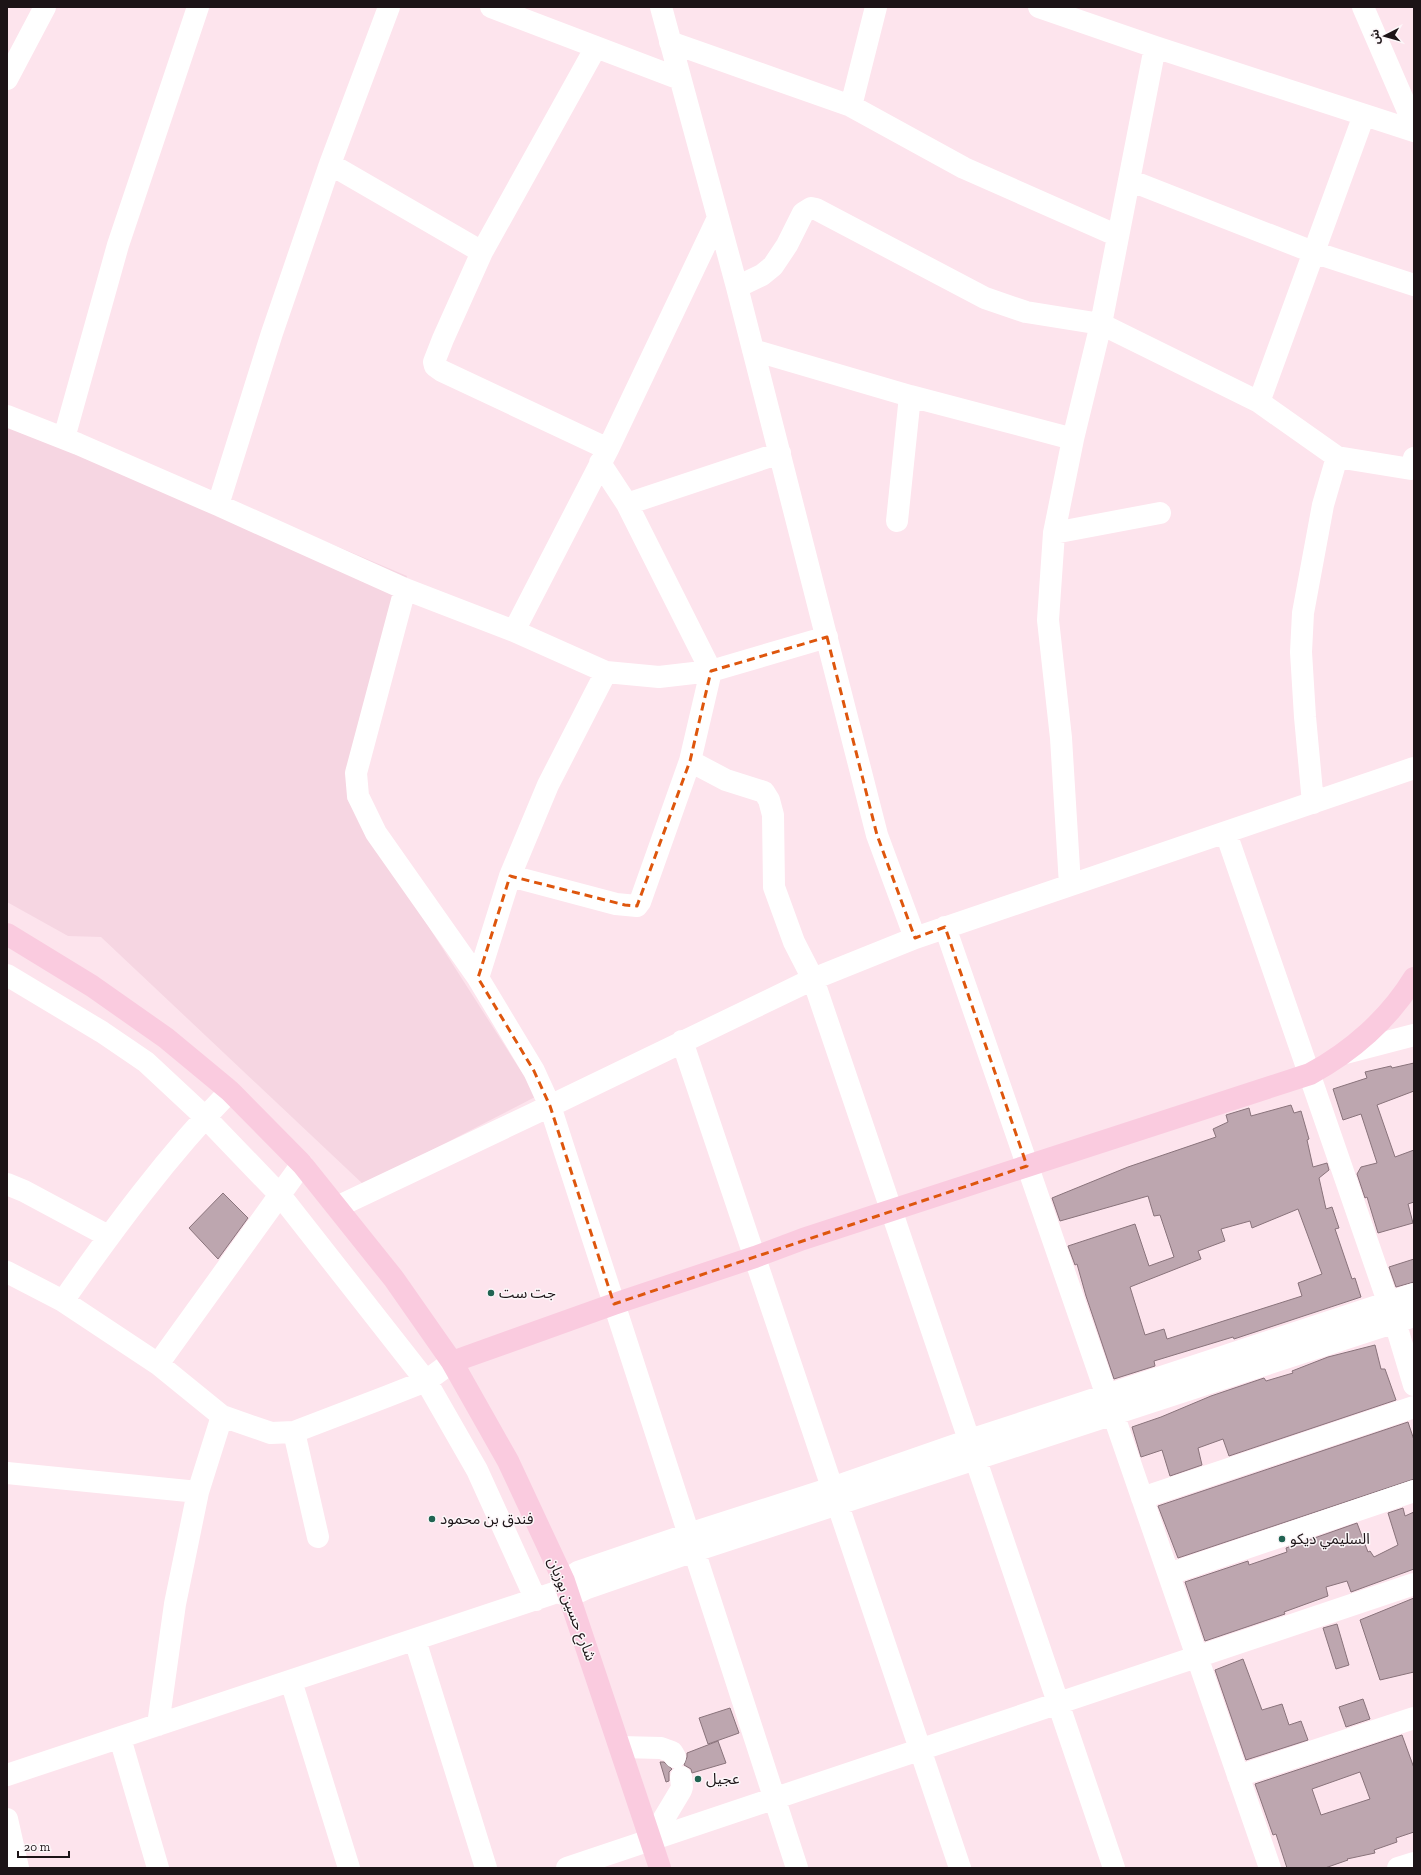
<svg xmlns="http://www.w3.org/2000/svg" width="1421" height="1875" font-family="'Zilla Slab','Noto Sans Arabic',serif">
<rect width="100%" height="100%" fill="#fde4ed"/>
<!-- built -->
<path fill="#f6d6e2" d="M 7,407 L 407,576 L 347,799 L 537,1096 L 364,1185 L 101,937 L 68,936 L 7,902 Z"/>
<!-- building -->
<path fill="#bda6af" stroke="#89737b" fill-rule="evenodd" d="M 1414,1063 L 1414,1091 L 1377,1105 L 1395,1157 L 1414,1150 L 1414,1202 L 1408,1204 L 1413,1223 L 1378,1233 L 1367,1197 L 1365,1198 L 1357,1174 L 1361,1167 L 1377,1163 L 1361,1114 L 1343,1120 L 1333,1089 L 1367,1078 L 1365,1072 L 1391,1066 L 1392,1068 Z
M 1291,1105 L 1294,1113 L 1301,1111 L 1309,1139 L 1307,1140 L 1313,1167 L 1327,1163 L 1329,1170 L 1319,1178 L 1326,1209 L 1332,1207 L 1339,1228 L 1335,1229 L 1352,1279 L 1355,1278 L 1361,1297 L 1234,1339 L 1233,1337 L 1154,1361 L 1155,1366 L 1114,1379 L 1086,1296 L 1077,1264 L 1075,1265 L 1068,1246 L 1135,1224 L 1149,1266 L 1174,1257 L 1160,1215 L 1154,1216 L 1148,1196 L 1060,1221 L 1052,1198 L 1128,1167 L 1216,1137 L 1213,1129 L 1228,1122 L 1226,1115 L 1249,1108 L 1251,1116 ZM 1298,1209 L 1322,1274 L 1298,1283 L 1302,1296 L 1167,1339 L 1164,1329 L 1145,1335 L 1130,1287 L 1201,1259 L 1198,1251 L 1225,1241 L 1221,1229 L 1250,1221 L 1252,1228 Z
M 223,1193 L 248,1218 L 218,1259 L 189,1228 Z
M 1414,1259 L 1414,1282 L 1396,1287 L 1389,1267 Z
M 1375,1345 L 1381,1369 L 1385,1369 L 1396,1400 L 1229,1456 L 1223,1439 L 1198,1448 L 1202,1465 L 1170,1476 L 1162,1450 L 1141,1457 L 1132,1427 L 1161,1417 L 1211,1396 L 1264,1378 L 1266,1381 L 1293,1373 L 1292,1371 L 1328,1357 Z
M 1408,1422 L 1414,1440 L 1414,1479 L 1178,1558 L 1158,1506 Z
M 1403,1508 L 1405,1516 L 1414,1512 L 1414,1569 L 1351,1592 L 1347,1581 L 1326,1587 L 1328,1596 L 1284,1612 L 1285,1614 L 1205,1641 L 1185,1582 L 1248,1561 L 1249,1565 L 1287,1552 L 1286,1548 L 1357,1523 L 1368,1552 L 1370,1551 L 1374,1557 L 1398,1545 L 1388,1513 Z
M 1414,1598 L 1414,1672 L 1380,1680 L 1360,1620 Z
M 1337,1624 L 1349,1665 L 1336,1669 L 1323,1628 Z
M 1243,1659 L 1262,1710 L 1282,1704 L 1289,1725 L 1301,1721 L 1308,1740 L 1246,1760 L 1215,1670 Z
M 1363,1699 L 1370,1719 L 1346,1727 L 1339,1707 Z
M 730,1708 L 739,1733 L 708,1744 L 699,1718 Z
M 1402,1735 L 1414,1768 L 1414,1832 L 1396,1838 L 1397,1842 L 1374,1850 L 1375,1853 L 1347,1859 L 1348,1860 L 1325,1868 L 1287,1868 L 1276,1834 L 1273,1835 L 1255,1784 ZM 1360,1772 L 1370,1799 L 1321,1815 L 1312,1789 Z
M 718,1741 L 726,1763 L 692,1773 L 691,1769 L 684,1765 L 687,1757 L 687,1753 Z
M 660,1762 L 664,1762 L 672,1769 L 669,1772 L 669,1781 L 666,1782 Z"/>
<g fill="none" stroke-linecap="round" stroke-linejoin="round">
<!-- minor -->
<path stroke="#fff" stroke-width="22" d="M 491,7 L 680,79
M 661,7 L 737,287 L 877,835 L 915,938
M 1039,7 L 1155,47 L 1414,131
M 1363,7 L 1414,125
M 670,42 L 851,106 L 964,168 L 1118,236
M 596,47 L 482,252 L 443,339 L 434,362 L 435,366 L 442,371 L 608,449
M 7,79 L 45,7
M 851,106 L 876,7
M 330,164 L 482,252
M 1129,180 L 1313,252 L 1414,285
M 737,287 L 762,275 L 773,266 L 787,245 L 803,213 L 811,208 L 816,209 L 985,298 L 1026,312 L 1101,324 L 1259,402 L 1337,457 L 1411,469 L 1414,458
M 753,350 L 910,396 L 1073,439
M 1259,402 L 1364,115
M 7,416 L 78,444 L 218,505 L 405,589 L 514,631 L 606,672 L 659,677 L 711,671 L 827,637
M 64,438 L 118,245 L 198,7
M 627,504 L 780,453
M 218,505 L 272,333 L 330,164 L 389,7
M 897,521 L 910,396
M 1054,533 L 1160,513
M 405,589 L 356,773 L 358,796 L 376,833 L 478,978 L 534,1071 L 550,1106 L 797,1868
M 514,631 L 608,449 L 718,218
M 690,761 L 726,780 L 764,792 L 769,800 L 773,815 L 774,887 L 794,942 L 813,979 L 1114,1868
M 1313,803 L 1305,717 L 1301,652 L 1303,613 L 1323,505 L 1337,457
M 1226,833 L 1395,1322 L 1414,1385
M 510,876 L 616,904 L 637,906 L 640,902 L 690,761 L 711,671 L 627,504 L 600,463
M 1070,885 L 1061,738 L 1048,620 L 1054,533 L 1073,439 L 1101,324 L 1155,47
M 945,927 L 1270,1868
M 7,975 L 102,1032 L 146,1062 L 205,1117 L 280,1195 L 426,1381 L 477,1470 L 536,1600
M 478,978 L 510,876 L 548,785 L 606,672
M 682,1041 L 960,1868
M 1345,1053 L 1414,1035
M 7,1184 L 24,1191 L 108,1236
M 337,1207 L 550,1106 L 813,979 L 915,938 L 1414,768
M 7,1272 L 63,1301 L 158,1364 L 222,1416 L 271,1433 L 294,1432 L 388,1396 L 426,1381 L 452,1362
M 63,1301 C 114,1228 168,1155 230,1091
M 158,1364 L 302,1164
M 294,1432 L 318,1537
M 7,1473 L 198,1492
M 1142,1498 L 1414,1407
M 1169,1574 L 1414,1491
M 557,1592 L 564,1581 L 578,1572 L 689,1534 L 832,1488 L 970,1440 L 1414,1294
M 415,1640 L 486,1868
M 291,1681 L 349,1868
M 158,1725 L 175,1604 L 198,1492 L 222,1416
M 120,1738 L 158,1868
M 620,1747 L 661,1748 L 672,1752 L 675,1757
M 7,1775 L 557,1592 L 570,1596 L 587,1588 L 694,1551 L 1414,1316
M 1238,1776 L 1414,1718
M 7,1819 L 18,1868
M 651,1840 L 681,1790 L 682,1787 L 681,1777
M 567,1868 L 1414,1584
M 1398,1868 L 1414,1863"/>
<!-- major -->
<path stroke="#facbdf" stroke-width="22" d="M 7,934 L 92,986 L 166,1038 L 230,1091 L 302,1164 L 394,1279 L 452,1362 L 508,1461 L 564,1581 L 660,1868
M 452,1362 L 614,1304 L 755,1257 L 803,1239 L 1310,1074 C 1351,1052 1389,1019 1414,978"/>
</g>
<!-- marked area -->
<path fill="none" stroke="#de560d" stroke-width="3" stroke-dasharray="8 5" stroke-linejoin="round" d="M 827,637 L 877,835 L 915,938 L 945,927 L 1027,1166 L 614,1304 L 550,1106 L 534,1071 L 478,978 L 510,876 L 625,905 L 637,906 L 690,761 L 711,671 Z"/>
<!-- markers -->
<g fill="#216352" stroke="#fcf7f9" stroke-width="1.5">
<circle cx="491" cy="1293" r="4"/>
<circle cx="432" cy="1519" r="4"/>
<circle cx="1282" cy="1539" r="4"/>
<circle cx="698" cy="1779" r="4"/>
</g>
<g text-anchor="middle" stroke-width="3" stroke-linejoin="round" paint-order="stroke">
<!-- poi labels -->
<g font-size="15" fill="#1c1417" stroke="#fcf7f9" text-anchor="start">
<text x="499" y="1298">جت ست</text>
<text x="440" y="1524">فندق بن محمود</text>
<text x="1290" y="1544">السليمي ديكو</text>
<text x="706" y="1784">عجيل</text>
</g>
<!-- street labels -->
<g font-size="15" fill="#1c1417" stroke="#fcf7f9">
<text transform="translate(572 1609) rotate(69)" y="5">شارع حسين بوزيان</text>
</g>
</g>
<!-- border -->
<rect width="1421" height="1875" fill="none" stroke="#1c1417" stroke-width="16"/>
<!-- north arrow -->
<g transform="translate(1385 36) rotate(264)" stroke="#fcf7f9" stroke-width="3" paint-order="stroke">
<path d="M0-3L7 15L0 10L-7 15Z" fill="#1c1417"/>
<text y="-6" font-size="11" font-weight="bold" text-anchor="middle" fill="#1c1417">ش</text>
</g>
<!-- scale -->
<path d="M18 1851v6h51v-6" fill="none" stroke="#1c1417" stroke-width="2"/>
<text x="24" y="1851" font-size="12" fill="#1c1417" stroke="#fcf7f9" stroke-width="3" paint-order="stroke">20 m</text>
</svg>
